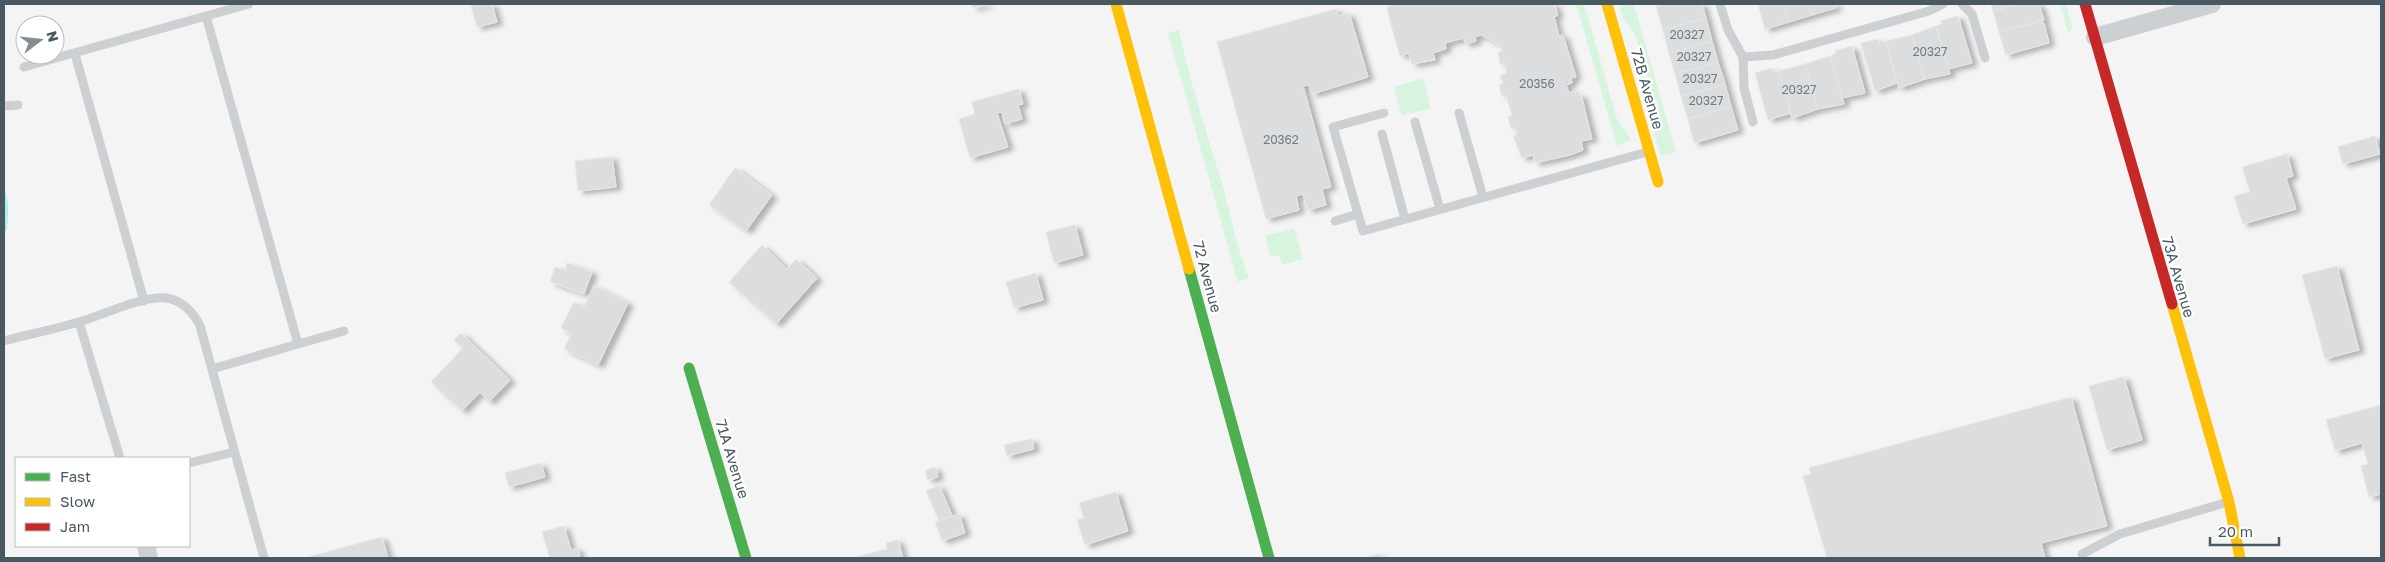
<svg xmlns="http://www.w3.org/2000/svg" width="2385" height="562" font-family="'Golos Text',sans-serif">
<defs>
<filter id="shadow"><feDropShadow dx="5.5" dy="3" stdDeviation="2.5" flood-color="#0004"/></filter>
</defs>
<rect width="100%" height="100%" fill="#f4f4f4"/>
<!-- green -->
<path fill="#d7f4df" d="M 1576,4 L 1584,4 L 1617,119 L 1631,139 L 1617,146 Z
M 1619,4 L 1634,4 L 1676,152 L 1661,156 L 1653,129 L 1656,108 L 1635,34 L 1623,18 Z
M 2060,4 L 2066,4 L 2073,30 L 2068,32 Z
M 1179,30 C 1190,84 1208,137 1224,190 C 1232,220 1237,249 1249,278 L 1238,282 L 1168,33 Z
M 1423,78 L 1431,108 L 1402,116 L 1394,87 Z
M 1294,228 L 1303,259 L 1282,265 L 1279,255 L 1271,257 L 1265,236 Z"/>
<!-- water -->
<path fill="#aaedf4" d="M 4,189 C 10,202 8,215 7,229 L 4,233 Z"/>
<!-- building -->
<path fill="#dbddde" stroke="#e5e6e6" filter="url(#shadow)" d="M 479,4 L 492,4 L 497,22 L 477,27 L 471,6 Z
M 972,4 L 988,4 L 973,8 Z
M 1395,4 L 1554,4 L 1558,15 L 1554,17 L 1559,36 L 1563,35 L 1576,77 L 1571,78 L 1572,83 L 1566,85 L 1569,93 L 1574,91 L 1576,96 L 1581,94 L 1592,139 L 1581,141 L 1583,150 L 1570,155 L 1535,163 L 1533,155 L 1522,158 L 1513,136 L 1517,135 L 1515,127 L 1511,128 L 1508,117 L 1512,115 L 1506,95 L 1502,96 L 1499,85 L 1503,84 L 1500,75 L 1507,73 L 1505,63 L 1500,64 L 1498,52 L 1502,51 L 1500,45 L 1481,35 L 1475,37 L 1476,41 L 1465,44 L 1464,38 L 1445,43 L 1446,49 L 1433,53 L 1435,60 L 1412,64 L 1409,53 L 1400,56 L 1390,21 L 1387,7 Z
M 1663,4 L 1702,4 L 1706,18 L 1663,30 L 1656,6 Z
M 1758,4 L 1784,4 L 1789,22 L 1765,29 Z
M 1784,4 L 1809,4 L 1812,15 L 1789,22 Z
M 1809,4 L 1835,4 L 1836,8 L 1812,15 Z
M 1991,4 L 2019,4 L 1993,11 Z
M 2019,4 L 2039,4 L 2044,20 L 1999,32 L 1993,11 Z
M 1336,9 L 1338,16 L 1349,13 L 1368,77 L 1312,94 L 1309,85 L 1303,86 L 1331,187 L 1322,189 L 1326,205 L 1308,210 L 1303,194 L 1296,196 L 1299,210 L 1266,219 L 1217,42 Z
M 1958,16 L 1972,63 L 1948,69 L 1936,26 L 1942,24 L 1941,21 Z
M 1706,18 L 1712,41 L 1669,53 L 1663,30 Z
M 2041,21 L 2044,23 L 2049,43 L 2006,55 L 1999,32 Z
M 1936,26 L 1950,74 L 1925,79 L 1912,35 Z
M 1912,35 L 1925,79 L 1899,88 L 1886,41 Z
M 1878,39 L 1879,43 L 1886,41 L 1897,83 L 1875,91 L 1861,43 Z
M 1712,41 L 1718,62 L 1675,74 L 1669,53 Z
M 1852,46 L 1865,93 L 1842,98 L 1830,56 L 1836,54 L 1835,51 Z
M 1830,56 L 1844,104 L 1818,109 L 1805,64 Z
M 1718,62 L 1725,84 L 1681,96 L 1675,74 Z
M 1805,64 L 1818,109 L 1792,118 L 1779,71 Z
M 1772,68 L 1773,72 L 1779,71 L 1791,113 L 1768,120 L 1755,73 Z
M 1725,84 L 1731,106 L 1688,119 L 1681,96 Z
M 1019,89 L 1023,104 L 1018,105 L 1022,119 L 1005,124 L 1002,112 L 997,113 L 1008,147 L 970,158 L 959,119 L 975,114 L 972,102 Z
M 1731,106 L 1738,130 L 1694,143 L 1688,119 Z
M 2375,136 L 2380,154 L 2343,164 L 2338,147 Z
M 2287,154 L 2293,176 L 2286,178 L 2296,209 L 2243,224 L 2234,196 L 2250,192 L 2242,167 Z
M 612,157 L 616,187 L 578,191 L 575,161 Z
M 735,168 L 772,195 L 746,231 L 709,205 Z
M 1075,225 L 1083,255 L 1054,263 L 1046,232 Z
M 762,245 L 787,269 L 796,259 L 817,278 L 776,324 L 729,282 Z
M 567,263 L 592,272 L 584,294 L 550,282 L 555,267 L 565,270 Z
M 2337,266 L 2359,350 L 2325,359 L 2302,275 Z
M 1036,273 L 1043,300 L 1014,308 L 1006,282 Z
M 594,286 L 628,303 L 598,365 L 564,349 L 572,333 L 561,328 L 574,302 L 584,307 Z
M 461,333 L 510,380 L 489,402 L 480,392 L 462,411 L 431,382 L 463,348 L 454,340 Z
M 2124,377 L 2142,440 L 2107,450 L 2089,386 Z
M 2071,397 L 2107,526 L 2041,543 L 2045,558 L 1827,558 L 1803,476 L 1811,474 L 1809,468 Z
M 2381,405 L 2381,494 L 2369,497 L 2361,466 L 2368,464 L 2362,443 L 2335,451 L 2326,420 Z
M 1032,439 L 1034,449 L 1007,456 L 1004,445 Z
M 541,463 L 545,477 L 509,487 L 505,473 Z
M 935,467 L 938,477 L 928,480 L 925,471 Z
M 939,485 L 952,515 L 939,521 L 926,491 Z
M 1116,492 L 1128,531 L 1085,545 L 1077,520 L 1084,518 L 1079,503 Z
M 959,514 L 965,533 L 942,541 L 935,522 Z
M 564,526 L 571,550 L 577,548 L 580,556 L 574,558 L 550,558 L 542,532 Z
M 382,537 L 388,558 L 305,558 Z
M 898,540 L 903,558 L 852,558 L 887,549 L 886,543 Z
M 1380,554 L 1381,558 L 1362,558 Z"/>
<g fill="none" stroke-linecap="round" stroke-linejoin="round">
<!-- lane -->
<path stroke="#cdd0d3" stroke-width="9" d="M 1720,4 L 1728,30 L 1743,57
M 1962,4 L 1972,14 L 1985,58
M 206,16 L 298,344 L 212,369
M 75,54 L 144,301
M 24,67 L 249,4
M 4,106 L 18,105
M 1384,113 L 1333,127 L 1363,231 L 1647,152
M 1459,113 L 1483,197
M 1415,122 L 1440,209
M 1753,122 L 1744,88 L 1743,57 L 1773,55 L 1929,11 L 1943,4
M 1382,134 L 1405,219
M 1335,221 L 1358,214
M 79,322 L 120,458
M 4,341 C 30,334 56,329 82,321 C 105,314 142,296 166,298 C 182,300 194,313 200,326 L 264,558
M 298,344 L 344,331
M 189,463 L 234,452
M 2082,554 L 2120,534 L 2228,502"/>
<!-- street -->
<path stroke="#cdd0d3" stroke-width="18" d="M 2095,37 L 2212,4
M 146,546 L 149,558"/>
<!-- fast -->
<path stroke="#4caf50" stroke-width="11" d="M 1189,269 L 1269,558
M 689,368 L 746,558"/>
<!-- slow -->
<path stroke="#ffc107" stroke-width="11" d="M 1116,4 L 1189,269
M 1607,4 L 1658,182
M 2172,304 L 2229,502 L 2240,558"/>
<!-- jam -->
<path stroke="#c62828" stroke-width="11" d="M 2085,4 L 2172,304"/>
</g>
<g text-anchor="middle" stroke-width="4.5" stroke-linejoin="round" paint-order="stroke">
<!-- number labels -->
<g font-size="12" fill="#6e7b82">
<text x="1687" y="39">20327</text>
<text x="1930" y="56">20327</text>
<text x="1694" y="61">20327</text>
<text x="1700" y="83">20327</text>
<text x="1537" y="88">20356</text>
<text x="1799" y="94">20327</text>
<text x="1706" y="105">20327</text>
<text x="1281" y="144">20362</text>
</g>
<!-- street labels -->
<g font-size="15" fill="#485962" stroke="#fff">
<text transform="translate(1647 89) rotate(74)" y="5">72B Avenue</text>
<text transform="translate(1207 277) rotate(75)" y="5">72 Avenue</text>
<text transform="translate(2178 277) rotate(74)" y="5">73A Avenue</text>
<text transform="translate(732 459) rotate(73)" y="5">71A Avenue</text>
</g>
</g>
<!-- border -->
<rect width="2385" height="562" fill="none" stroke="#485962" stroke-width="10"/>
<!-- legend -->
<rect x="15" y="457" width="175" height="90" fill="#ffffff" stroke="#b6bdc0"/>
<rect x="25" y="473" width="25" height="8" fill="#4caf50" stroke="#b6bdc0"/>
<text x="60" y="482" font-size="15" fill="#485962">Fast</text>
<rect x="25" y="498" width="25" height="8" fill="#ffc107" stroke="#b6bdc0"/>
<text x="60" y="507" font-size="15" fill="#485962">Slow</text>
<rect x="25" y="523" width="25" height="8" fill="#c62828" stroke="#b6bdc0"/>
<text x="60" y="532" font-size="15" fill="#485962">Jam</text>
<!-- north arrow -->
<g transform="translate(40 40) rotate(74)"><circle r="24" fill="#ffffff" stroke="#b6bdc0"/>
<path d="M0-4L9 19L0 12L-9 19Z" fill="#848f95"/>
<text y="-8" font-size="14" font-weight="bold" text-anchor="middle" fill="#485962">N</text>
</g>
<!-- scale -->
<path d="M2210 537v8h69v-8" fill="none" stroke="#485962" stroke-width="2.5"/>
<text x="2218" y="537" font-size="15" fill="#485962" stroke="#ffffff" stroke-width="4" paint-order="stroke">20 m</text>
</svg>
